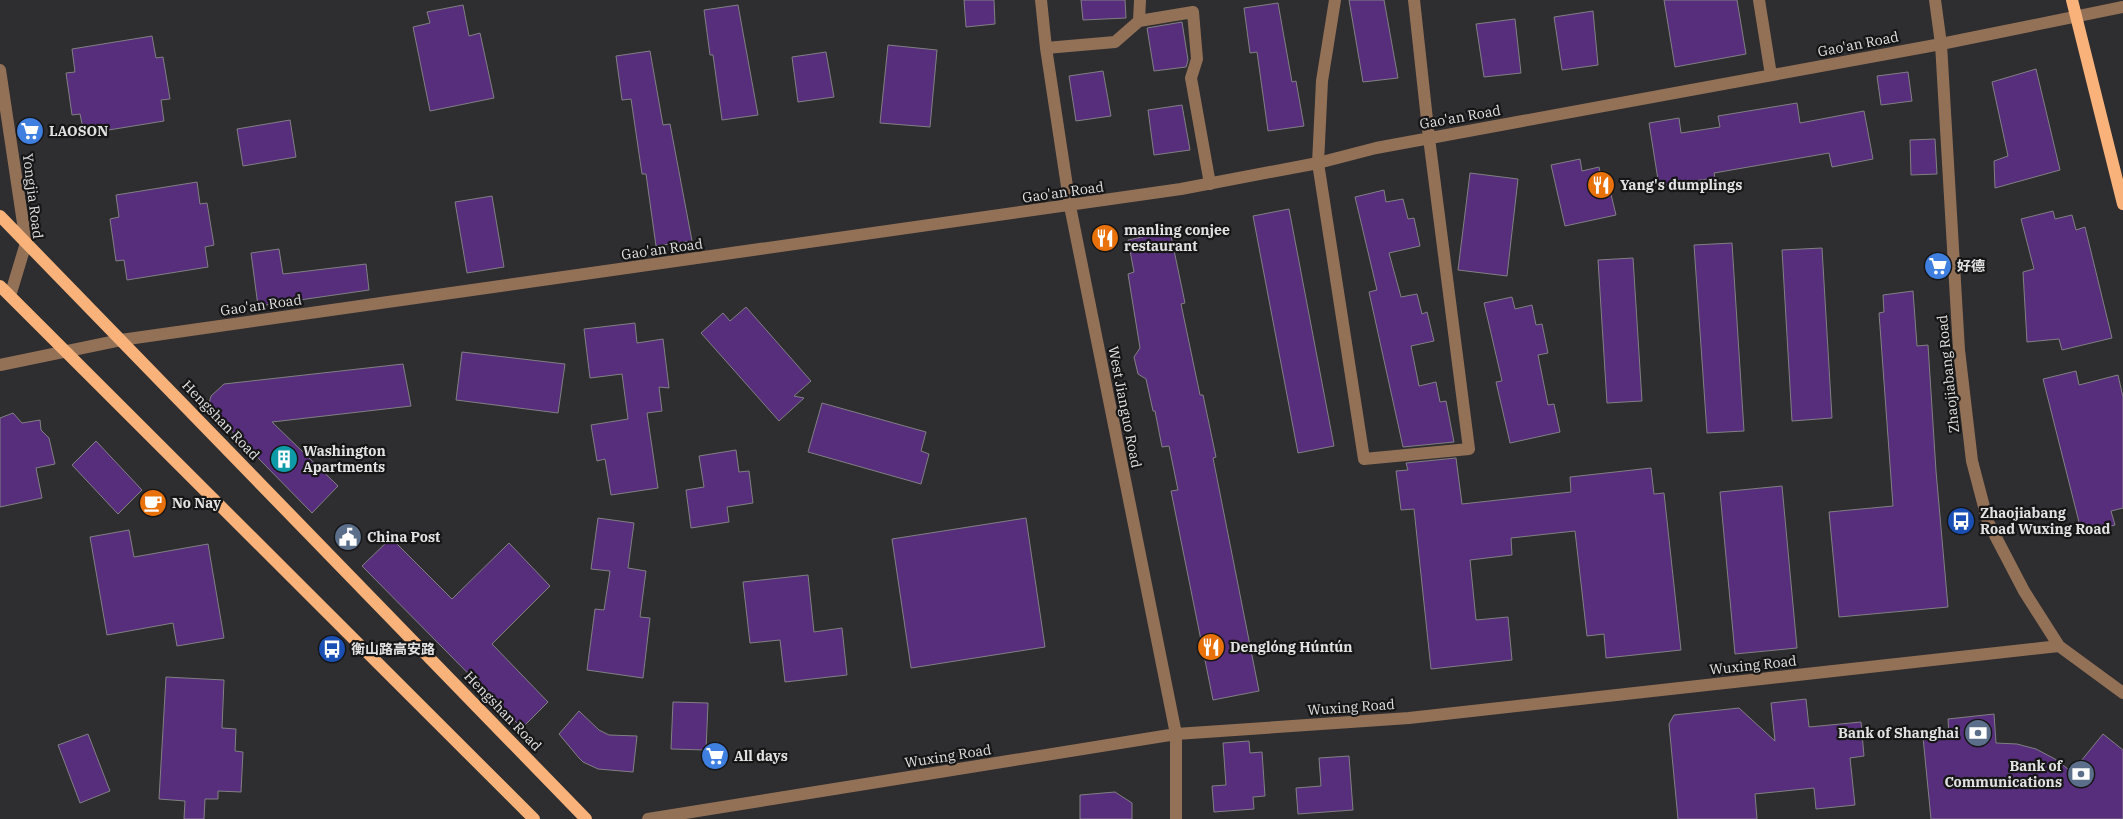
<svg xmlns="http://www.w3.org/2000/svg" width="2123" height="819" font-family="'IBM Plex Serif','Noto Sans SC',serif">
<rect width="100%" height="100%" fill="#2e2d30"/>
<!-- building -->
<path fill="#572e7c" stroke="#818083" d="M 964,0 L 994,0 L 995,24 L 966,27 Z
M 1081,0 L 1125,0 L 1126,18 L 1083,20 Z
M 1349,0 L 1384,0 L 1398,78 L 1363,82 Z
M 1664,0 L 1737,0 L 1746,54 L 1675,67 Z
M 1278,3 L 1292,82 L 1296,81 L 1304,126 L 1268,131 L 1257,52 L 1250,53 L 1244,8 Z
M 463,5 L 469,36 L 480,33 L 494,98 L 430,111 L 413,27 L 430,23 L 427,12 Z
M 738,5 L 758,115 L 722,120 L 713,55 L 710,55 L 704,10 Z
M 1593,11 L 1598,65 L 1562,70 L 1554,17 Z
M 1515,19 L 1521,73 L 1484,77 L 1476,24 Z
M 1182,22 L 1188,60 L 1186,67 L 1154,71 L 1147,28 Z
M 152,36 L 156,58 L 163,57 L 170,99 L 161,100 L 164,121 L 84,134 L 80,114 L 72,115 L 66,73 L 75,72 L 72,49 Z
M 888,45 L 937,50 L 930,127 L 880,123 Z
M 650,51 L 663,125 L 670,124 L 692,241 L 656,246 L 646,174 L 642,174 L 631,99 L 622,100 L 616,56 Z
M 826,52 L 834,97 L 798,102 L 792,57 Z
M 2036,69 L 2060,170 L 1995,188 L 1994,161 L 2008,156 L 1992,82 Z
M 1103,71 L 1111,116 L 1076,121 L 1069,76 Z
M 1908,72 L 1912,101 L 1881,105 L 1877,76 Z
M 1797,103 L 1800,123 L 1864,111 L 1873,159 L 1832,167 L 1829,153 L 1714,173 L 1715,178 L 1659,186 L 1649,123 L 1679,118 L 1681,133 L 1720,127 L 1718,116 Z
M 1182,105 L 1190,150 L 1154,155 L 1148,110 Z
M 290,120 L 296,157 L 243,166 L 237,129 Z
M 1935,139 L 1937,174 L 1911,175 L 1910,140 Z
M 1580,159 L 1582,171 L 1599,167 L 1603,187 L 1609,186 L 1616,215 L 1565,226 L 1551,165 Z
M 1470,173 L 1518,179 L 1507,276 L 1458,270 Z
M 197,182 L 200,204 L 207,203 L 214,245 L 205,247 L 208,267 L 127,280 L 124,260 L 116,261 L 110,219 L 119,217 L 116,195 Z
M 1384,190 L 1386,202 L 1403,199 L 1408,219 L 1414,218 L 1420,246 L 1389,253 L 1401,297 L 1417,294 L 1422,314 L 1427,312 L 1434,341 L 1411,346 L 1419,386 L 1436,382 L 1440,402 L 1446,401 L 1454,442 L 1403,447 L 1369,292 L 1377,290 L 1355,197 Z
M 492,196 L 504,267 L 467,273 L 455,202 Z
M 1289,209 L 1334,446 L 1298,453 L 1253,216 Z
M 2053,211 L 2055,219 L 2072,215 L 2076,230 L 2085,227 L 2112,338 L 2062,350 L 2059,339 L 2027,342 L 2023,272 L 2034,269 L 2021,219 Z
M 1170,231 L 1185,303 L 1181,304 L 1200,395 L 1203,395 L 1216,457 L 1213,458 L 1259,691 L 1213,700 L 1171,491 L 1178,490 L 1169,446 L 1162,447 L 1155,411 L 1153,411 L 1146,379 L 1138,374 L 1134,357 L 1140,348 L 1128,274 L 1134,272 L 1128,240 Z
M 1732,243 L 1744,431 L 1707,433 L 1694,245 Z
M 1822,248 L 1832,418 L 1792,421 L 1782,250 Z
M 279,249 L 283,274 L 366,264 L 369,290 L 258,306 L 251,253 Z
M 1633,258 L 1642,401 L 1607,403 L 1598,260 Z
M 1913,291 L 1917,346 L 1928,345 L 1936,471 L 1948,607 L 1839,617 L 1829,512 L 1893,506 L 1879,313 L 1884,312 L 1883,295 Z
M 1512,297 L 1515,309 L 1532,305 L 1536,325 L 1542,324 L 1548,353 L 1538,355 L 1548,405 L 1554,404 L 1560,432 L 1510,443 L 1496,382 L 1502,381 L 1484,303 Z
M 746,307 L 811,381 L 794,396 L 804,398 L 779,421 L 701,333 L 723,313 L 730,321 Z
M 635,323 L 637,343 L 663,339 L 669,388 L 659,387 L 662,411 L 647,413 L 658,488 L 611,495 L 605,459 L 597,461 L 591,425 L 628,419 L 622,374 L 590,378 L 584,329 Z
M 462,352 L 565,364 L 558,413 L 456,400 Z
M 403,364 L 411,406 L 272,422 L 338,486 L 312,513 L 208,407 L 211,396 L 224,384 Z
M 2076,371 L 2079,385 L 2118,375 L 2123,397 L 2123,508 L 2111,511 L 2115,525 L 2082,534 L 2043,379 Z
M 822,403 L 926,432 L 921,451 L 929,454 L 921,484 L 808,452 Z
M 13,413 L 22,423 L 40,420 L 41,430 L 49,438 L 55,464 L 36,468 L 42,498 L 0,507 L 0,418 Z
M 96,441 L 142,490 L 118,514 L 72,465 Z
M 736,450 L 739,472 L 749,471 L 753,503 L 727,507 L 729,522 L 691,528 L 686,490 L 704,487 L 699,456 Z
M 1456,458 L 1462,504 L 1571,492 L 1570,477 L 1651,468 L 1654,494 L 1664,493 L 1681,650 L 1606,658 L 1604,634 L 1587,636 L 1575,531 L 1511,538 L 1512,555 L 1470,560 L 1476,620 L 1508,617 L 1512,660 L 1431,669 L 1414,509 L 1401,510 L 1396,471 L 1408,470 L 1406,463 Z
M 1782,486 L 1797,648 L 1735,654 L 1720,492 Z
M 598,518 L 634,523 L 628,568 L 646,571 L 640,617 L 650,618 L 643,678 L 587,670 L 595,609 L 604,610 L 610,571 L 591,569 Z
M 1026,518 L 1045,647 L 911,668 L 892,539 Z
M 129,530 L 134,557 L 208,544 L 224,638 L 177,646 L 173,623 L 107,635 L 90,537 Z
M 391,538 L 452,599 L 509,543 L 550,586 L 492,644 L 548,702 L 522,728 L 362,566 Z
M 808,575 L 814,632 L 842,628 L 847,675 L 785,682 L 780,640 L 750,643 L 743,582 Z
M 166,677 L 224,680 L 222,728 L 236,729 L 235,751 L 243,752 L 241,792 L 218,791 L 218,799 L 205,799 L 204,819 L 184,819 L 185,801 L 159,799 Z
M 1806,699 L 1809,727 L 1861,722 L 1864,756 L 1850,758 L 1855,805 L 1816,809 L 1814,788 L 1755,794 L 1757,819 L 1678,819 L 1669,724 L 1674,715 L 1739,708 L 1775,741 L 1771,703 Z
M 673,702 L 708,703 L 706,750 L 671,749 Z
M 579,711 L 599,730 L 609,735 L 637,736 L 633,772 L 598,769 L 583,762 L 579,758 L 559,734 Z
M 1994,714 L 1996,743 L 2017,744 L 2036,749 L 2055,759 L 2072,772 L 2103,734 L 2123,750 L 2123,819 L 1931,819 L 1923,737 L 1949,734 L 1948,719 Z
M 88,734 L 110,791 L 80,803 L 58,745 Z
M 1249,741 L 1250,753 L 1262,752 L 1265,796 L 1253,797 L 1254,809 L 1214,812 L 1212,786 L 1226,785 L 1223,743 Z
M 1349,756 L 1353,810 L 1298,814 L 1296,788 L 1321,786 L 1319,758 Z
M 1115,792 L 1132,803 L 1132,819 L 1080,819 L 1080,795 Z"/>
<g fill="none" stroke-linecap="round" stroke-linejoin="round">
<!-- minor -->
<path stroke="#937157" stroke-width="12" d="M 1041,0 L 1046,48 L 1070,206 L 1176,734 L 1176,819
M 1335,0 L 1322,81 L 1318,163 L 1364,459 L 1469,449 L 1429,138 L 1414,0
M 1759,0 L 1771,75
M 1935,0 L 1941,44 L 1959,350 L 1972,461 L 1988,522 L 2024,591 L 2059,646 L 2123,693
M 1139,21 L 1140,0
M 1046,48 L 1115,42 L 1139,21 L 1193,12 L 1197,59 L 1191,78 L 1210,184
M 0,70 L 26,243 L 10,296
M 0,365 L 121,340 L 1181,189 L 1318,163 L 1376,148 L 1941,44 L 2123,7
M 648,819 L 1176,734 L 1409,718 L 2059,646"/>
<!-- major -->
<path stroke="#f9b37a" stroke-width="12" d="M 2072,0 L 2123,204
M 0,216 L 586,819
M 0,286 L 534,819"/>
</g>
<!-- icons -->
<defs>
<g id="supermarket-disc" transform="scale(1.4375)"><circle r="9.5" fill="#3f7fe0" stroke="#161617"/><path d="M-6-5.5h2.5l.6 2H6L4.5 2H-2.5L-4.4-4H-6ZM-1.5 3.2a1.3 1.3 0 1 0 .1 0ZM3 3.2a1.3 1.3 0 1 0 .1 0Z" fill="#fff"/></g>
<g id="restaurant-disc" transform="scale(1.4375)"><circle r="9.5" fill="#e8710a" stroke="#161617"/><path d="M-5-6h1v4h1v-4h1v4h1v-4h1v5L-1.5 .5V6h-2V.5L-5-1ZM5-6V6H3V1.5H1.5Q1.5-4 5-6Z" fill="#fff"/></g>
<g id="building-disc" transform="scale(1.4375)"><circle r="9.5" fill="#0f9aa8" stroke="#161617"/><path d="M-4-6H4V6H1V3H-1V6H-4ZM-2.5-4.3h1.7v1.8h-1.7ZM.8-4.3h1.7v1.8H.8ZM-2.5-1h1.7V.8h-1.7ZM.8-1h1.7V.8H.8Z" fill="#fff"/></g>
<g id="cafe-disc" transform="scale(1.4375)"><circle r="9.5" fill="#e8710a" stroke="#161617"/><path d="M-5.5-4.5H6V0H3Q3 3.5 0 3.5H-2.5Q-5.5 3.5-5.5 0ZM3-3.2v2h1.7v-2ZM-6 4.5H4V6H-6Z" fill="#fff"/></g>
<g id="bus-disc" transform="scale(1.4375)"><circle r="9.5" fill="#1a4fb4" stroke="#161617"/><path d="M-5-6H5V4H4V6H2V4H-2V6H-4V4H-5ZM-3.5-4V0h7V-4ZM-3.5 1.2v1.5H-2V1.2ZM2 1.2v1.5H3.5V1.2Z" fill="#fff"/></g>
<g id="civic-disc" transform="scale(1.4375)"><circle r="9.5" fill="#5c6f8a" stroke="#161617"/><path d="M-.6-6.5H3V-4.5H.6V-3L4-1V1h2V6H-6V1h2V-1L-.6-3ZM-1.2 2.5V6h2.4V2.5Z" fill="#fff"/></g>
<g id="bank-disc" transform="scale(1.4375)"><circle r="9.5" fill="#5c6f8a" stroke="#161617"/><path d="M-6-4H6V4H-6ZM0-2.3a2.3 2.3 0 1 0 0 4.6a2.3 2.3 0 1 0 0-4.6Z" fill="#fff"/></g>
</defs>
<g fill-rule="evenodd">
<use href="#supermarket-disc" x="30" y="131"/>
<use href="#restaurant-disc" x="1601" y="185"/>
<use href="#restaurant-disc" x="1105" y="238"/>
<use href="#supermarket-disc" x="1938" y="266"/>
<use href="#building-disc" x="284" y="459"/>
<use href="#cafe-disc" x="153" y="503"/>
<use href="#bus-disc" x="1961" y="521"/>
<use href="#civic-disc" x="348" y="537"/>
<use href="#restaurant-disc" x="1211" y="647"/>
<use href="#bus-disc" x="332" y="649"/>
<use href="#bank-disc" x="1978" y="733"/>
<use href="#supermarket-disc" x="715" y="756"/>
<use href="#bank-disc" x="2081" y="774"/>
</g>
<g text-anchor="middle" stroke-width="4.5" stroke-linejoin="round" paint-order="stroke">
<!-- street labels -->
<g font-size="14" fill="#e2e2e3" stroke="#161617">
<text transform="translate(1858 44) rotate(-11)" y="5">Gao'an Road</text>
<text transform="translate(1460 117) rotate(-10)" y="5">Gao'an Road</text>
<text transform="translate(1063 192) rotate(-8)" y="5">Gao'an Road</text>
<text transform="translate(33 196) rotate(83)" y="5">Yongjia Road</text>
<text transform="translate(662 249) rotate(-8)" y="5">Gao'an Road</text>
<text transform="translate(261 305) rotate(-8)" y="5">Gao'an Road</text>
<text transform="translate(1948 374) rotate(-96)" y="5">Zhaojiabang Road</text>
<text transform="translate(1125 407) rotate(79)" y="5">West Jianguo Road</text>
<text transform="translate(221 420) rotate(46)" y="5">Hengshan Road</text>
<text transform="translate(1753 665) rotate(-6)" y="5">Wuxing Road</text>
<text transform="translate(1351 707) rotate(-4)" y="5">Wuxing Road</text>
<text transform="translate(503 711) rotate(46)" y="5">Hengshan Road</text>
<text transform="translate(948 756) rotate(-9)" y="5">Wuxing Road</text>
</g>
<!-- poi labels -->
<g font-size="14" font-weight="bold" fill="#e2e2e3" stroke="#161617" text-anchor="start">
<text x="49" y="136">LAOSON</text>
<text x="1620" y="190">Yang's dumplings</text>
<text x="1124" y="235">manling conjee<tspan x="1124" dy="16">restaurant</tspan></text>
<text x="1957" y="271">好德</text>
<text x="303" y="456">Washington<tspan x="303" dy="16">Apartments</tspan></text>
<text x="172" y="508">No Nay</text>
<text x="1980" y="518">Zhaojiabang<tspan x="1980" dy="16">Road Wuxing Road</tspan></text>
<text x="367" y="542">China Post</text>
<text x="1230" y="652">Denglóng Húntún</text>
<text x="351" y="654">衡山路高安路</text>
<text x="1959" y="738" text-anchor="end">Bank of Shanghai</text>
<text x="734" y="761">All days</text>
<text x="2062" y="771" text-anchor="end">Bank of<tspan x="2062" dy="16">Communications</tspan></text>
</g>
</g>
</svg>
